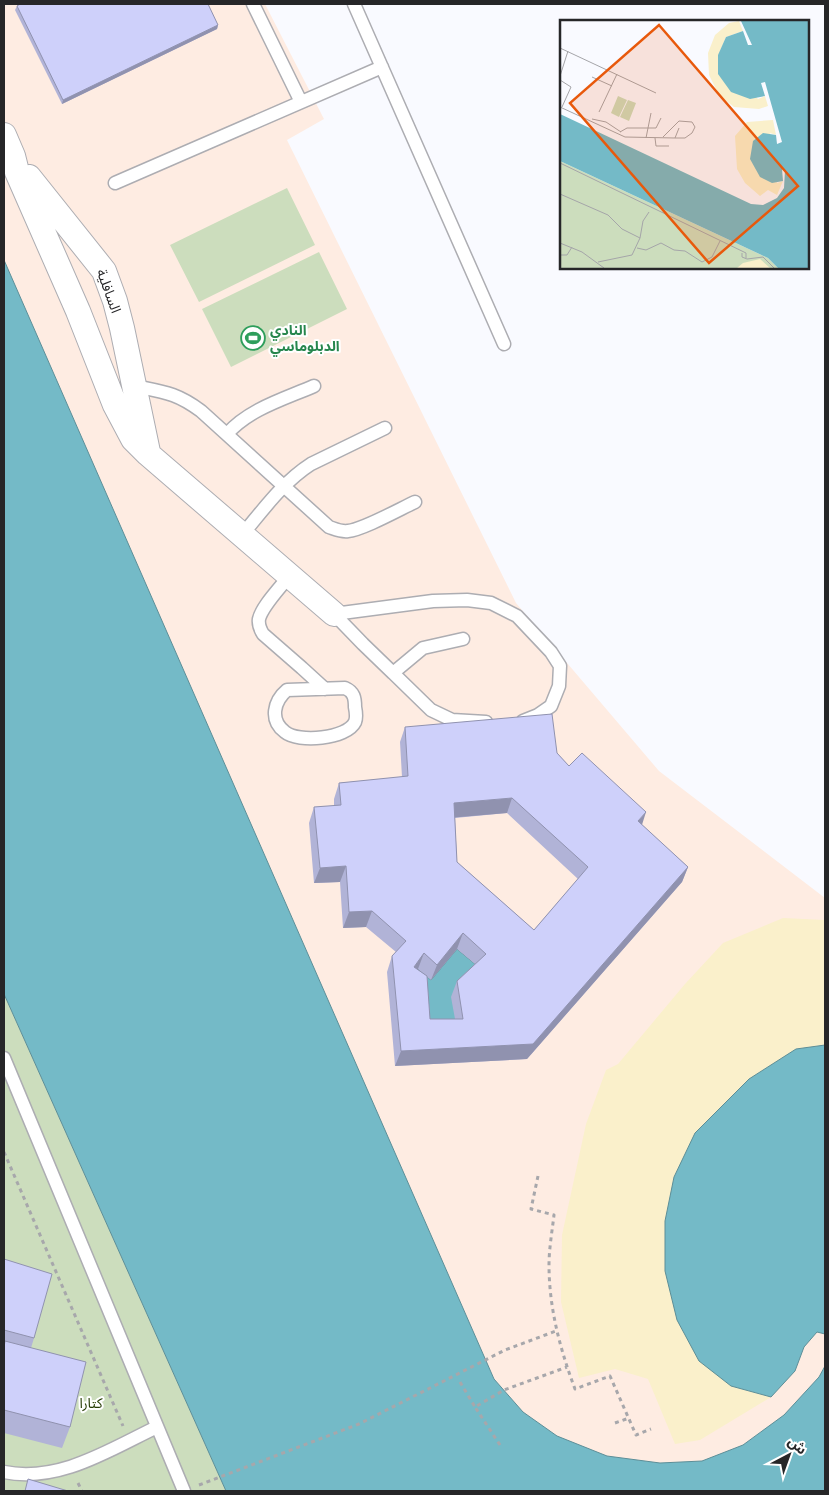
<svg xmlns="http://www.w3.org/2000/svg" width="829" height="1495" font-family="'Work Sans','Noto Sans Arabic',sans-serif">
<rect width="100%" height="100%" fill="#f9faff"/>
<!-- commercial -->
<path fill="#feece2" d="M 4,4 L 265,4 L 324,119 L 287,140 L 516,603 L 659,771 L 825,898 L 825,1045 L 796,1049 L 699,1361 L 731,1386 L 771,1397 L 795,1371 L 804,1347 L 817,1332 L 825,1334 L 825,1366 L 819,1377 L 784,1415 L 743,1445 L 702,1461 L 660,1463 L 607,1456 L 557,1436 L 523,1412 L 494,1379 L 4,260 Z"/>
<!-- green -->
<path fill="#ccddbd" d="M 287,188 L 315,245 L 199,302 L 170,245 Z
M 319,252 L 347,309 L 231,367 L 202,309 Z
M 4,994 L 226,1491 L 4,1491 Z"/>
<!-- sand -->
<path fill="#faf0cb" d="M 783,918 L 825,920 L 825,1045 L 796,1049 L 731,1386 L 771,1397 L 700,1440 L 675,1444 L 648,1379 L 615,1369 L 579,1378 L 561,1302 L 562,1235 L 586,1124 L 606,1070 L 618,1064 L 685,984 L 723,943 Z"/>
<!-- water -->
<path fill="#74bac7" stroke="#5d8e97" d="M 4,260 L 494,1379 L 523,1412 L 557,1436 L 607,1456 L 660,1463 L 702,1461 L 743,1445 L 784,1415 L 819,1377 L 825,1366 L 825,1491 L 226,1491 L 4,994 Z
M 457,949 L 481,969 L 457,1035 L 424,1034 L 409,982 L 418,969 L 431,980 Z
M 825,1045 L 825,1334 L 817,1332 L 804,1347 L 795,1371 L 771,1397 L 731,1386 L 699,1361 L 677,1320 L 665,1271 L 665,1221 L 674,1177 L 695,1133 L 749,1079 L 796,1049 Z"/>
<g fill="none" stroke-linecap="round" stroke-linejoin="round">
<!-- service casing -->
<g stroke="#adadb2" stroke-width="15">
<path id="service" d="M 253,4 L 301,102
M 354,4 L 504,344
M 115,183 L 382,67
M 135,386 C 164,392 177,393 201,411 L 329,527 C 335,529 341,532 348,531 C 362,530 400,509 415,502
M 227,434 C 249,409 284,399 314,386
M 242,535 C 263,510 283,482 311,464 L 385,428
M 289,576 C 281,587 262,606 259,619 C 258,625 260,629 263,634 L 302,668 L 325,689
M 334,614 L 433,601 L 467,600 L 491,603 L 517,616 L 551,652 L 560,666 L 559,686 L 551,706 L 538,715 L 523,721
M 334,614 L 363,644 L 393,673 L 423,648 L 463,639
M 393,673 L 431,710 L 452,720 L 486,722
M 345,688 C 354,692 355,698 355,707 C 356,712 357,717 355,722 C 347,739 298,743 285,732 C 269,720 274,701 287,690 Z
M 4,1058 L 184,1491
M 4,1472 C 59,1483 109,1450 157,1427"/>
</g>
<!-- minor casing -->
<g stroke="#adadb2" stroke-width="26">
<path id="minor" d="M 4,135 L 13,156 L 17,172 L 78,311 L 115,405 L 133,439 L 148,454 L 334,614
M 29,177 L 104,271 L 115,301 L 122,328 L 148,452"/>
</g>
<!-- path -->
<path stroke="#a7a7ab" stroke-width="3" stroke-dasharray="4 4" stroke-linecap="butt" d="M 4,1152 L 123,1426
M 538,1176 L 531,1209 L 554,1215 C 552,1232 549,1249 549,1265 C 549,1308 560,1349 575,1389 L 610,1376 L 636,1435 L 651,1429
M 460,1382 L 475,1407
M 615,1423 L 629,1418
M 500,1445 L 475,1407 L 504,1390 L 567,1367
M 78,1483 L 82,1491
M 199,1485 L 359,1424 L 505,1350 L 556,1331"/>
<!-- service -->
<use href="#service" stroke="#fff" stroke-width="12"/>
<!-- minor -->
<use href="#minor" stroke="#fff" stroke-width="24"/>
</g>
<!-- wall -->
<path fill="#b1b3d7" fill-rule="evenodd" d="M 17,6 L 218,25 L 217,29 L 62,104 L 15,10 Z
M 405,727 L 557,753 L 569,766 L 642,825 L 688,867 L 682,882 L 527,1059 L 395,1066 L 387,972 L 392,956 L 396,952 L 366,927 L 343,928 L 340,882 L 314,883 L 309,823 L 314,807 L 334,806 L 334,799 L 339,783 L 402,777 L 400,742 ZM 507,813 L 578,879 L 534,930 L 457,862 L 455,818 ZM 457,949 L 475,964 L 457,981 L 451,997 L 455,1019 L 430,1019 L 418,969 L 431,980 Z
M 4,1259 L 34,1338 L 31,1348 L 70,1427 L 62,1448 L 4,1433 Z"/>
<!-- shaded-wall -->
<path fill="#9092af" d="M 218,25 L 217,29 L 62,104 L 63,100 Z
M 512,798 L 507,813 L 448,818 L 454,803 Z
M 646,812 L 641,828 L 638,821 Z
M 346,866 L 340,882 L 314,883 L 320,868 Z
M 688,867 L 682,882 L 527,1059 L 395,1066 L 401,1051 L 533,1044 Z
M 372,911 L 366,927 L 343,928 L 349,912 Z
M 463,933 L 457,949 L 431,980 L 437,965 Z
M 424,953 L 418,969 L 409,982 L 414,967 Z"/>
<!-- building -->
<path fill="#ced0fa" stroke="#9092af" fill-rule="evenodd" d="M 20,4 L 208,4 L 218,25 L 63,100 L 17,6 Z
M 552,714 L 557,753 L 569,766 L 582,753 L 646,812 L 638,821 L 688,867 L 533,1044 L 401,1051 L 392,956 L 406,941 L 372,911 L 349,912 L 346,866 L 320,868 L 314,807 L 341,805 L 339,783 L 408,776 L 405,727 ZM 512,798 L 588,867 L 534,930 L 457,862 L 454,803 ZM 463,933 L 486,954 L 457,981 L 463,1019 L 430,1019 L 427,976 L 414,967 L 424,953 L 437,965 Z
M 4,1259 L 52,1274 L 34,1338 L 4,1330 Z
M 5,1341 L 86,1362 L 70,1427 L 4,1410 L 4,1347 Z
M 28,1479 L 68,1491 L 25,1491 Z"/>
<!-- icons -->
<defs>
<g id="stadium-ring" transform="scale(1.25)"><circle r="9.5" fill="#fff" stroke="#2e9e5b" stroke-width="1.5"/><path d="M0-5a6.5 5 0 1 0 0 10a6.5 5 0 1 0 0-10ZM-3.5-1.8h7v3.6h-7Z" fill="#2e9e5b"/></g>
</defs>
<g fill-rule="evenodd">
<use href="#stadium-ring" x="253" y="338"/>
</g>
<g text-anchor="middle" stroke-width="4" stroke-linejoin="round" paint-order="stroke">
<!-- street labels -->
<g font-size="14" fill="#262628" stroke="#fff">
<text transform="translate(109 291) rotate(70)" y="5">السافلية</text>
</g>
<!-- leisure labels -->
<g font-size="14" font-weight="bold" fill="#27864d" stroke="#fff" text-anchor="start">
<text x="270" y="335">النادي<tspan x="270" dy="16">الدبلوماسي</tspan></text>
</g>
<!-- park labels -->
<g font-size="14" fill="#273d06" stroke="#fff">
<text x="91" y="1408">كتارا</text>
</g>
</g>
<!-- overview -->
<g transform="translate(560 20)">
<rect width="249" height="249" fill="#f9faff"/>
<path d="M 58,76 L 67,80 L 59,97 L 51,93 ZM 68,80 L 76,83 L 69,101 L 60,97 ZM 0,141 L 208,238 L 218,248 L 0,248 Z" fill="#ccddbd"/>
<path d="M 179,1 L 183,11 L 166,17 L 158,36 L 198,79 L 205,76 L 208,86 L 199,89 L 174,87 L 159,75 L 149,55 L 148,33 L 155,15 L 169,3 ZM 213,100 L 216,115 L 210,113 L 217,163 L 223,161 L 217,175 L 208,170 L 200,176 L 185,163 L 177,149 L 175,116 L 187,102 ZM 200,239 L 210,248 L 177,248 L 183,243 Z" fill="#faf0cb"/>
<path d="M 181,1 L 249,1 L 249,248 L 218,248 L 208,238 L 0,141 L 0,94 L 191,184 L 203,185 L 217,178 L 224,168 L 225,150 L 222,149 L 223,161 L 212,163 L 200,157 L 190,139 L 193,121 L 203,113 L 216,115 L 217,124 L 222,122 L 205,62 L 201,63 L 205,76 L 190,79 L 171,72 L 158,54 L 158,35 L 166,17 L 183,11 L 188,25 L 192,25 Z" fill="#74bac7"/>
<path fill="none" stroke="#a5a5a9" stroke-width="1" d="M 0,28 L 96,73M 0,56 L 8,31M 32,57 L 52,66M 0,60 L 11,67 L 2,87M 0,87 L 65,117 L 115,118 L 119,108M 39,92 L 57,54M 32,99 L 46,102 L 61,112M 60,112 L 67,108 L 96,108 L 101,98M 103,117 L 119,101 L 132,102 L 135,107 L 132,113 L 125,118 L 115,118M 86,118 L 91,93M 95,118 L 96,126 L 109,126M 0,143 L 186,233 L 186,238M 0,174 L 48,195 L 62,209 L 80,218M 0,223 L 22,232 L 44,248M 77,228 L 86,230 L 101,223 L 114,230 L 125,231 L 142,242 L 152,237 L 160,221M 182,233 L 182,237 L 187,239 L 203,237 L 214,248M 0,235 L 7,235 L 12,227M 38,242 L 72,235 L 80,218 L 83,201 L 89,192"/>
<path fill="#e8590c" fill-opacity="0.15" stroke="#e8590c" stroke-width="2.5" d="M 99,5 L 238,166 L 149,243 L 10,83 Z"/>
<rect width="249" height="249" fill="none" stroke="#262628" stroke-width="2.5"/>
</g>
<!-- border -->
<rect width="829" height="1495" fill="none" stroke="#262628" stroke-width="10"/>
<!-- north arrow -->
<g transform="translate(789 1455) rotate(41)" stroke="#ffffff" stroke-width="4" paint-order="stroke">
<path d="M0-4L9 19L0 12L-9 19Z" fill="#262628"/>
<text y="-8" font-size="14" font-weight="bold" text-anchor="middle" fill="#262628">ش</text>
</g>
</svg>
